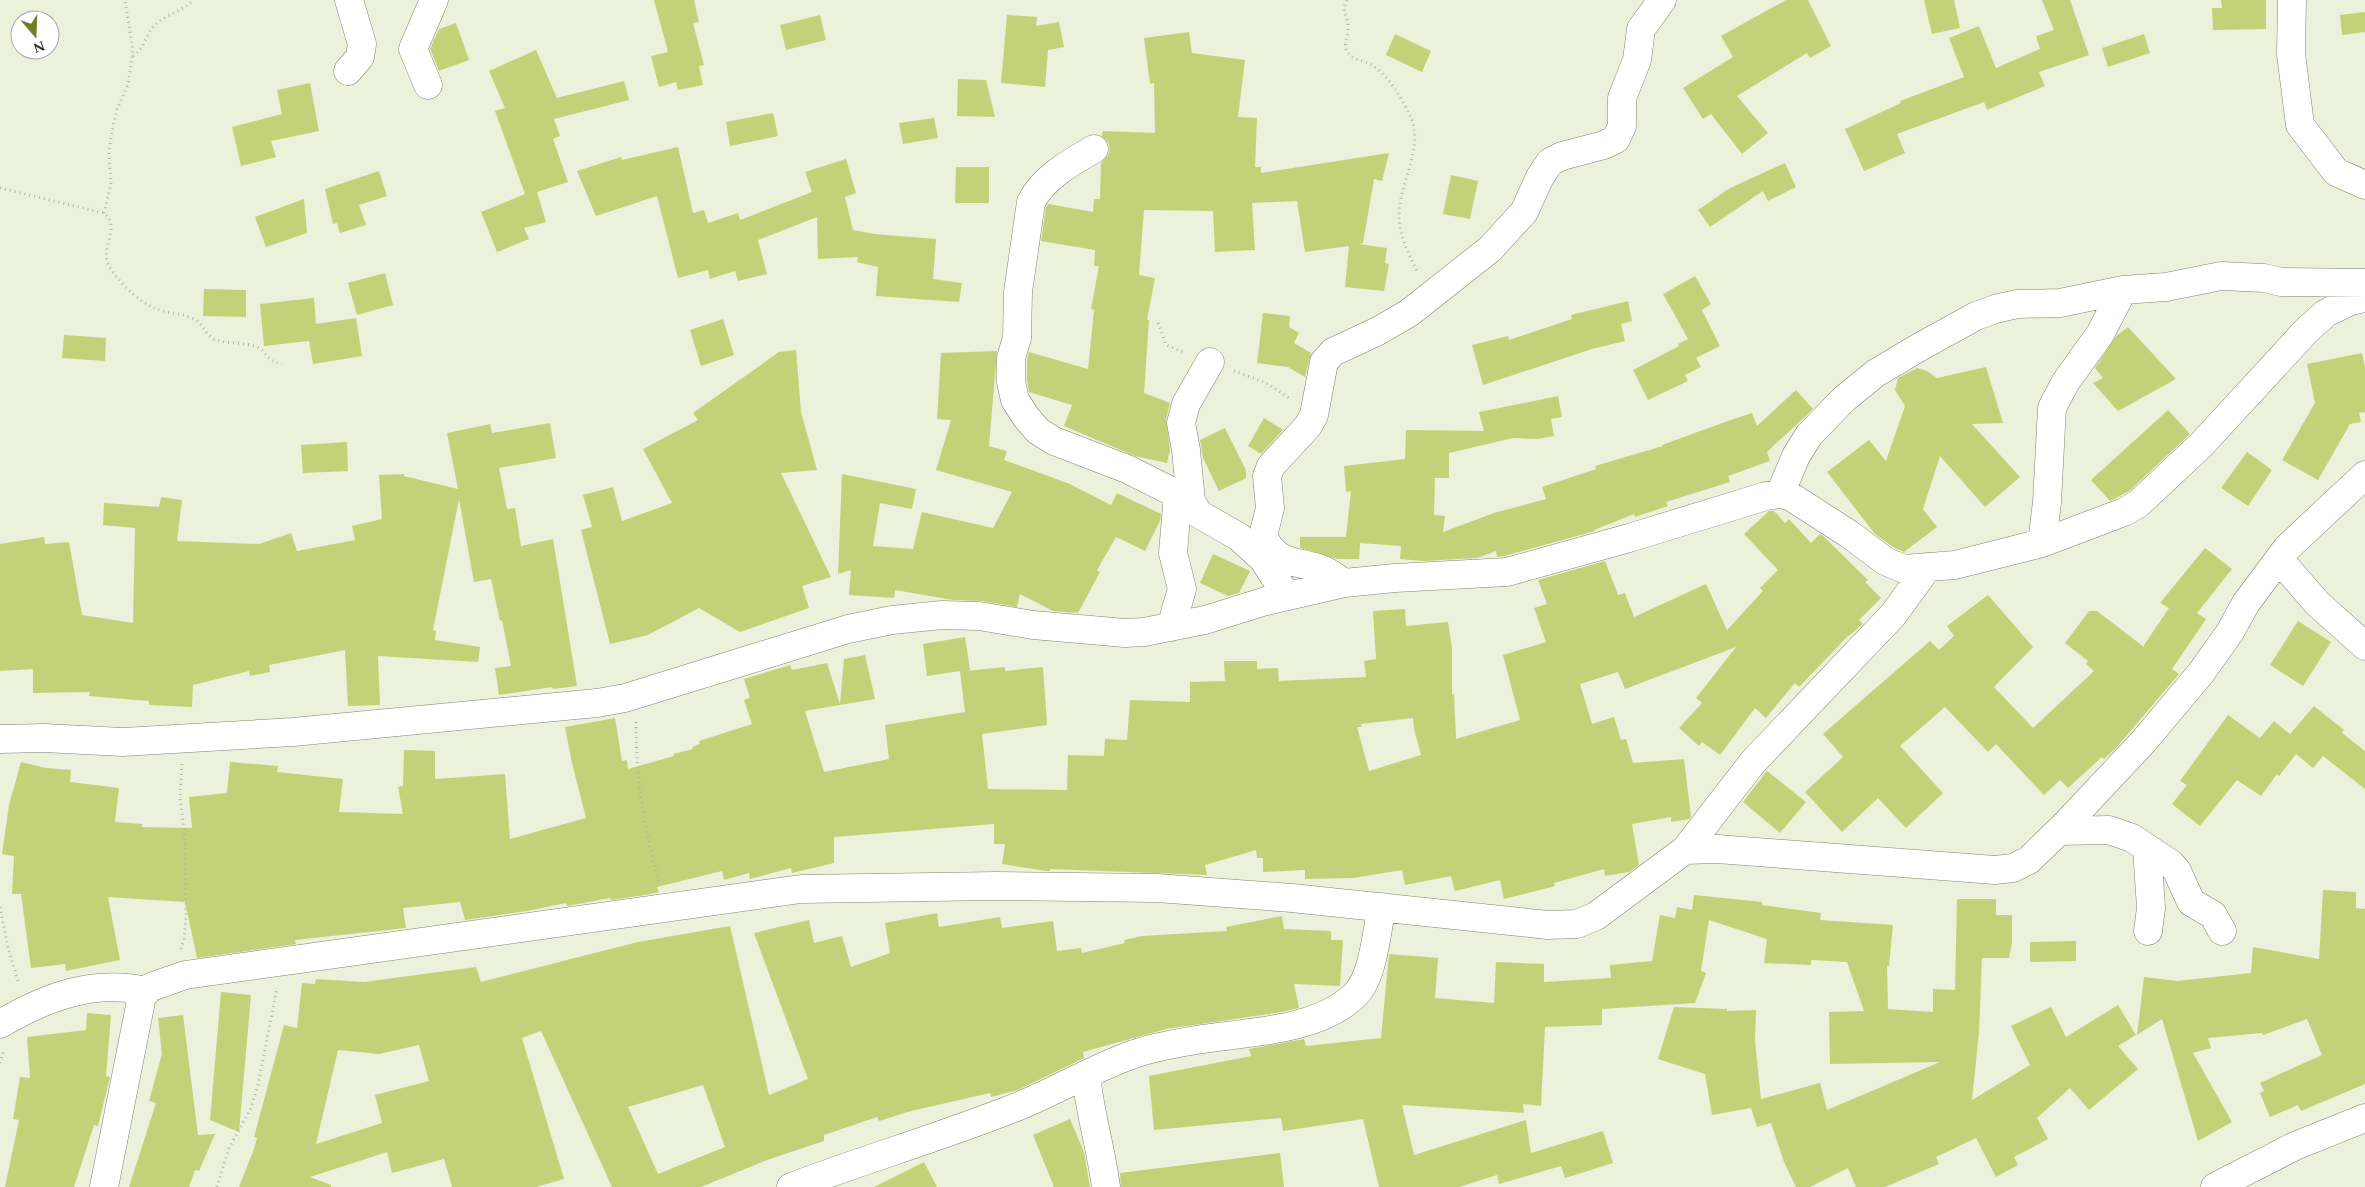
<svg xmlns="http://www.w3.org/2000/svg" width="2365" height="1187" font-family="Spectral,serif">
<rect width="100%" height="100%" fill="#ebf1da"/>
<!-- building -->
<path fill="#c3d279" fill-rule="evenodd" d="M 654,0 L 694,0 L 699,22 L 693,23 L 704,65 L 699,66 L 703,85 L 678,90 L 676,82 L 659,87 L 651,56 L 668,52 Z
M 1786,0 L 1808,0 L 1831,46 L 1810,58 L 1807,53 L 1737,96 L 1768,133 L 1742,154 L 1711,114 L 1703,119 L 1683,88 L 1733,57 L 1721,36 Z
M 1924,0 L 1954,0 L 1960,28 L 1932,34 Z
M 2042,0 L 2070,0 L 2089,55 L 2039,72 L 2045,86 L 1987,110 L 1984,102 L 1897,134 L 1905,153 L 1864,171 L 1845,129 L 1901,103 L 1900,101 L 1964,77 L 1949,38 L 1979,26 L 1996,68 L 2040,49 L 2036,36 L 2054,30 Z
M 2221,0 L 2266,0 L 2266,29 L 2213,30 L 2212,8 L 2222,8 Z
M 2365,12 L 2365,32 L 2342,35 L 2340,15 Z
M 820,15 L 826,40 L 786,50 L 780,25 Z
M 1007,15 L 1037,17 L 1036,26 L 1059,22 L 1064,47 L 1048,50 L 1045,87 L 1001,83 Z
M 456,23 L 469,60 L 439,71 L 430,49 L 439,29 Z
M 1189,32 L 1192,53 L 1245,60 L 1238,117 L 1257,118 L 1255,167 L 1261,167 L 1261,173 L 1389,153 L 1382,181 L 1374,179 L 1363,243 L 1359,244 L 1387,248 L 1385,263 L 1389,264 L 1384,291 L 1345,287 L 1349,246 L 1305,252 L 1297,201 L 1252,203 L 1255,250 L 1215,252 L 1213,211 L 1144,210 L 1139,275 L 1155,278 L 1147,320 L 1149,320 L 1144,393 L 1170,403 L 1166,419 L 1170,450 L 1167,463 L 1135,456 L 1064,426 L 1072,405 L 1029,392 L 1027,380 L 1027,360 L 1029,352 L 1088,369 L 1094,310 L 1091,309 L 1099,266 L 1094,266 L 1095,250 L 1041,241 L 1046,207 L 1048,204 L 1093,212 L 1094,199 L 1100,199 L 1101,163 L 1107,157 L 1110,150 L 1108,142 L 1102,136 L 1103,131 L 1155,133 L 1154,83 L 1150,84 L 1144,38 Z
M 1395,34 L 1431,51 L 1422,72 L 1386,55 Z
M 2144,34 L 2150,53 L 2108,67 L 2102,48 Z
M 536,50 L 557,98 L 624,81 L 629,100 L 554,119 L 560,136 L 553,139 L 568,182 L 537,192 L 546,222 L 524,228 L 529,239 L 497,252 L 481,212 L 525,194 L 495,111 L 505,108 L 489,71 Z
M 958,79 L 986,80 L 995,117 L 957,116 Z
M 310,83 L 319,131 L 271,141 L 276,157 L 241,166 L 232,127 L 282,114 L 277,90 Z
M 773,113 L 778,136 L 730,146 L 726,122 Z
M 934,118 L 938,138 L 903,144 L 899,123 Z
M 678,147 L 693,213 L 704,210 L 708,223 L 738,213 L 740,220 L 812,192 L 805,172 L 846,159 L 856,193 L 845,197 L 853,230 L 874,234 L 936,239 L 933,279 L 962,283 L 959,302 L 876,296 L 878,267 L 857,262 L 858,257 L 818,259 L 817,217 L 758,240 L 767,274 L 738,281 L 735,271 L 710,279 L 708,270 L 678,278 L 657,196 L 596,216 L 577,171 L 621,157 L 622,160 Z
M 1785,163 L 1796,187 L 1768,201 L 1763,191 L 1710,227 L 1698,210 L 1730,188 Z
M 956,167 L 989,167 L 989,203 L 955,203 Z
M 379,171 L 387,196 L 359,205 L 366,225 L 340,233 L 337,223 L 333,224 L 325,189 Z
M 1451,175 L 1478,181 L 1470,219 L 1443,214 Z
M 304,199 L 307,233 L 266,247 L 255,217 Z
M 385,273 L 393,305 L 357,315 L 348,283 Z
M 1695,276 L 1711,304 L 1702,310 L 1720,346 L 1696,358 L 1701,367 L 1685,375 L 1688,381 L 1648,400 L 1633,370 L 1679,346 L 1678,344 L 1688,339 L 1663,294 Z
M 204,289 L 246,290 L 246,317 L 203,316 Z
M 314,298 L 316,324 L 356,318 L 362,356 L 313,364 L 309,341 L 264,346 L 260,304 Z
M 1628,301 L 1632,321 L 1621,324 L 1625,341 L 1592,349 L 1483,385 L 1472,345 L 1508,336 L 1509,340 L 1572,319 L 1571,315 Z
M 1263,313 L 1290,316 L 1289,327 L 1299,333 L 1294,343 L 1311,353 L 1305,377 L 1288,367 L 1257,363 Z
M 723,319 L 734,355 L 701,366 L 690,330 Z
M 2128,327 L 2176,379 L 2118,411 L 2093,383 L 2103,378 L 2095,368 L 2116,336 Z
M 64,335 L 106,338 L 105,361 L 62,358 Z
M 796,350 L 801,412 L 817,470 L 781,473 L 831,577 L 802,586 L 809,608 L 740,632 L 699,608 L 648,635 L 610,644 L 581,530 L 592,527 L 583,495 L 613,487 L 622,521 L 672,503 L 643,449 L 698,420 L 693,413 L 779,352 Z
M 997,351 L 989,446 L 1007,451 L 1004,460 L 1070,484 L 1111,505 L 1117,493 L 1161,514 L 1160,521 L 1145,551 L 1116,537 L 1097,570 L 1100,572 L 1078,613 L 1053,611 L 1020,594 L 1017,607 L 982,601 L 953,600 L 895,590 L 894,598 L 849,595 L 851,570 L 838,574 L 842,474 L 916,489 L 912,509 L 880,503 L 873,546 L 913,549 L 922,512 L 993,528 L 1012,492 L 936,470 L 951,420 L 937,419 L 941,353 Z
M 2362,353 L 2365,367 L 2365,412 L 2359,413 L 2361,422 L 2350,424 L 2318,480 L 2282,460 L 2315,403 L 2307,364 Z
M 1986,367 L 2003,423 L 1972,424 L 2020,477 L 1985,507 L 1940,456 L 1923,509 L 1937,527 L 1904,552 L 1893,547 L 1875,534 L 1827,472 L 1869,440 L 1886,461 L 1905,406 L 1895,390 L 1898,378 L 1917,368 L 1927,371 L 1937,378 Z
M 1796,390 L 1813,409 L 1767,452 L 1770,461 L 1728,476 L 1730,482 L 1666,502 L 1668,506 L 1635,517 L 1634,514 L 1594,530 L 1595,531 L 1504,556 L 1497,557 L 1496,551 L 1477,558 L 1423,561 L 1400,559 L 1401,546 L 1360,543 L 1359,559 L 1337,559 L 1300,548 L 1300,537 L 1346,537 L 1351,491 L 1346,492 L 1344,466 L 1405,459 L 1406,430 L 1484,431 L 1479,412 L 1558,396 L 1562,417 L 1551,419 L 1554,436 L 1538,439 L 1513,438 L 1449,453 L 1449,478 L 1435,478 L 1434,515 L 1445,516 L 1443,532 L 1494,513 L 1546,499 L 1542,487 L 1596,469 L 1595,466 L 1663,446 L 1662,445 L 1725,422 L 1752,413 L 1757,426 Z
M 2168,410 L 2190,434 L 2129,491 L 2110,501 L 2091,480 Z
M 1264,418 L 1283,430 L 1261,454 L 1248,446 Z
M 550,423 L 556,458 L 499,468 L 507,509 L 515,508 L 521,546 L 553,539 L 577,686 L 553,689 L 552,687 L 499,695 L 495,668 L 511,666 L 502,620 L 500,621 L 491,579 L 474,582 L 459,499 L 433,630 L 436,631 L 435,640 L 480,647 L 478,662 L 378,656 L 380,705 L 348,706 L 345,650 L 269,665 L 270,672 L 250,676 L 249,671 L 193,685 L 192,707 L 149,705 L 149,701 L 89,696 L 90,692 L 33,693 L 33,669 L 0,671 L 0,544 L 44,537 L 45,544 L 69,542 L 82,615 L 133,623 L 135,528 L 103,525 L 104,503 L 159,507 L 161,497 L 182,500 L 177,541 L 259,544 L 291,533 L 297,551 L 355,540 L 352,526 L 382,519 L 379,475 L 404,474 L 404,476 L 458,489 L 447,433 L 490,424 L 492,433 Z
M 1225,428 L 1246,470 L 1246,478 L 1219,491 L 1203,458 L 1200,440 Z
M 347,442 L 348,471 L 303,473 L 301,445 Z
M 2247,452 L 2272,470 L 2248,506 L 2221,488 Z
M 1769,511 L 1774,511 L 1785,523 L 1789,519 L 1811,543 L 1820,534 L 1823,536 L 1868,580 L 1865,582 L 1881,598 L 1859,620 L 1863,624 L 1846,638 L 1799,687 L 1795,683 L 1766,718 L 1755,708 L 1720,755 L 1702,742 L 1699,746 L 1679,728 L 1702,703 L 1696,698 L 1736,647 L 1625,689 L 1618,672 L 1580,684 L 1592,724 L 1614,717 L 1621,740 L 1626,739 L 1633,763 L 1684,759 L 1691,817 L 1689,819 L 1671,822 L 1671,817 L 1632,824 L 1639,865 L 1629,872 L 1605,876 L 1604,869 L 1554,883 L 1555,886 L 1504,899 L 1500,880 L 1455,891 L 1451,876 L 1405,885 L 1402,870 L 1353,878 L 1305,879 L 1305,870 L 1263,872 L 1263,858 L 1257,858 L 1256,850 L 1205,865 L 1207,875 L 1050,869 L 1050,871 L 1046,871 L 1002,864 L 1005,844 L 994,844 L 994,824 L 834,837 L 834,863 L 792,873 L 791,868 L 750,879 L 749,873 L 724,880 L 722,871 L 657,887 L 659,892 L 651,894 L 611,900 L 610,898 L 567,906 L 566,903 L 527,911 L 465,920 L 460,902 L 403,908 L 406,928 L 295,940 L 296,944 L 197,958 L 185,902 L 108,897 L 120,960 L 66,971 L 65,964 L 31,968 L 21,894 L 12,894 L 14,856 L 2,854 L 9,805 L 21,762 L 46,768 L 71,770 L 70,782 L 119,788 L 115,822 L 142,824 L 142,827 L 192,828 L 189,797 L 227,793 L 230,762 L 278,766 L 277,772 L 343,779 L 339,812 L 403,814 L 398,787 L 403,786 L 404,750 L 435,751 L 435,779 L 505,774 L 510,839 L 586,818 L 572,763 L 565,727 L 615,718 L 622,761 L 627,760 L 628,769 L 674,756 L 673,754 L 693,749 L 692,747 L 700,744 L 699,741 L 752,724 L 744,700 L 750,698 L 744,679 L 790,665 L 792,670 L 827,663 L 840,704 L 844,659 L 865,655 L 875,699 L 805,711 L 824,772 L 889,759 L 885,725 L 965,712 L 960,671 L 927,676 L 923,644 L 965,637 L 970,670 L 966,671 L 1005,667 L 1005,671 L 1043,667 L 1047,725 L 982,734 L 988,789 L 1067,790 L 1068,755 L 1104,756 L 1105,739 L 1127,740 L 1130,700 L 1190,702 L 1190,682 L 1225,681 L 1224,661 L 1257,661 L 1257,669 L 1278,668 L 1279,681 L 1366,677 L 1364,661 L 1376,659 L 1373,611 L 1405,609 L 1406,626 L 1448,622 L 1452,648 L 1452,694 L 1454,694 L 1456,739 L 1520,720 L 1503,655 L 1546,642 L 1534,608 L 1547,604 L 1538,580 L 1605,561 L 1618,595 L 1625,593 L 1634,617 L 1706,584 L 1727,630 L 1763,591 L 1760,588 L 1778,570 L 1744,534 ZM 1413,718 L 1414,729 L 1421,755 L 1369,771 L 1357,727 L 1362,727 L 1361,724 Z
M 2205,548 L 2232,569 L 2197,613 L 2206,619 L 2172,669 L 2179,674 L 2116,748 L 2104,759 L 2102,757 L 2068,788 L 2060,780 L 2044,795 L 1996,744 L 1988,752 L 1945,707 L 1900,746 L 1943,793 L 1906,828 L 1878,798 L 1842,832 L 1805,792 L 1843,757 L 1823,734 L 1930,641 L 1939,650 L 1954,636 L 1947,626 L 1988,595 L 2033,647 L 1994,687 L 2033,728 L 2094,671 L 2086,664 L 2088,661 L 2065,643 L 2089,611 L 2097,611 L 2144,647 L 2144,645 L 2169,608 L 2160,603 Z
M 1213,554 L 1250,571 L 1239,593 L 1228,596 L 1200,583 Z
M 2298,621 L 2331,642 L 2303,686 L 2270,665 Z
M 2314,706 L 2344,730 L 2342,733 L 2365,751 L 2365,789 L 2323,756 L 2313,768 L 2296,754 L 2279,776 L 2277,774 L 2261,796 L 2237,780 L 2200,826 L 2172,804 L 2187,785 L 2180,781 L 2228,715 L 2260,738 L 2274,721 L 2290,734 Z
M 1767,771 L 1806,802 L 1780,833 L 1743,802 Z
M 2323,890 L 2356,892 L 2356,908 L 2365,909 L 2365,1084 L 2301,1111 L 2298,1105 L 2270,1117 L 2260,1093 L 2264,1091 L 2260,1083 L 2322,1055 L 2307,1019 L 2263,1035 L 2262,1033 L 2208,1038 L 2211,1048 L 2193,1053 L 2232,1122 L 2198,1141 L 2162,1019 L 2137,1035 L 2144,977 L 2177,981 L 2251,973 L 2253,947 L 2319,959 Z
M 1694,895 L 1762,902 L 1762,905 L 1821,913 L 1820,920 L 1893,925 L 1889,966 L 1887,966 L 1888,1009 L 1933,1012 L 1933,989 L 1955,990 L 1957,899 L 1996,899 L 1996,915 L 2012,915 L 2012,944 L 2009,958 L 1982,958 L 1979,1032 L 1972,1100 L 2030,1065 L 2011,1026 L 2051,1007 L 2066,1037 L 2118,1005 L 2136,1035 L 2118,1046 L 2138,1069 L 2089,1110 L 2070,1088 L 2037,1118 L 2048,1139 L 2014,1157 L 2018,1165 L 1996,1177 L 1976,1138 L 1936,1157 L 1939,1164 L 1885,1187 L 1856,1187 L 1848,1168 L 1810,1187 L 1796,1187 L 1784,1162 L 1771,1123 L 1757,1127 L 1751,1108 L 1712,1115 L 1705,1074 L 1658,1059 L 1674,1007 L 1727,1009 L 1727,1011 L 1756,1010 L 1755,1041 L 1761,1099 L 1820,1083 L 1827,1110 L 1940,1062 L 1830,1064 L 1829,1012 L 1864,1011 L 1847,962 L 1811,960 L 1811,965 L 1764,963 L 1767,939 L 1709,920 L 1701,971 L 1706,973 L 1695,1003 L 1602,1009 L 1602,1025 L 1545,1027 L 1541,1106 L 1523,1104 L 1524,1113 L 1402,1105 L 1414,1155 L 1526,1120 L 1531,1153 L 1603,1131 L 1613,1163 L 1565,1178 L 1561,1166 L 1499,1184 L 1497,1175 L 1459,1187 L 1379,1187 L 1363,1119 L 1283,1131 L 1281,1118 L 1154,1130 L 1149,1076 L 1251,1056 L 1249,1049 L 1304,1039 L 1306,1046 L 1381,1038 L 1389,954 L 1438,958 L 1435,998 L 1494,1003 L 1496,962 L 1544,964 L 1544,982 L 1611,978 L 1610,965 L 1652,961 L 1660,915 L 1675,918 L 1677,907 L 1692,910 Z
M 937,913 L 939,927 L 1000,917 L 1002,928 L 1053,921 L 1057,951 L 1081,948 L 1082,953 L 1125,943 L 1124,940 L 1142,936 L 1227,931 L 1226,927 L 1282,916 L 1284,929 L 1331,931 L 1331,940 L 1343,940 L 1340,986 L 1294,984 L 1299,1008 L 1276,1013 L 1166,1029 L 1083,1052 L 1084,1058 L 1018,1090 L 991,1097 L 990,1093 L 911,1111 L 879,1121 L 877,1117 L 824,1135 L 824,1141 L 767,1160 L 701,1187 L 612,1187 L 541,1031 L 522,1038 L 564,1179 L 536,1187 L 452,1187 L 444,1159 L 392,1173 L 387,1152 L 310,1177 L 331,1185 L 331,1187 L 239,1187 L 254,1149 L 257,1138 L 254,1137 L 284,1025 L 297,1028 L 302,983 L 315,984 L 316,979 L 364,982 L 476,967 L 481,982 L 638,942 L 730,926 L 769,1095 L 808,1079 L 754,933 L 809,920 L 814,943 L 842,936 L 851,967 L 890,953 L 885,923 ZM 419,1045 L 429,1081 L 375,1095 L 382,1123 L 316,1144 L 338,1050 L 379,1054 ZM 703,1085 L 725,1147 L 658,1174 L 628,1107 Z
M 2076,941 L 2076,961 L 2030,962 L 2030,942 Z
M 221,992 L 251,995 L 239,1132 L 210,1120 Z
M 87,1013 L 111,1015 L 106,1076 L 110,1077 L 98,1126 L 94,1125 L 74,1187 L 5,1187 L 19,1120 L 13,1119 L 20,1077 L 30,1078 L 27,1037 L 86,1030 Z
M 183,1015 L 198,1135 L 215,1134 L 199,1171 L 195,1170 L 189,1187 L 129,1187 L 156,1103 L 149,1101 L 162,1054 L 158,1018 Z
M 1070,1119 L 1084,1152 L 1090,1187 L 1054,1187 L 1033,1135 Z
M 1280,1153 L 1284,1187 L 1121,1187 L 1120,1173 Z
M 924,1162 L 937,1187 L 874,1187 Z"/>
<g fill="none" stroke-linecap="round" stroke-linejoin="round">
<!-- street casing -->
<g stroke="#808470" stroke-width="29">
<path id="street" d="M 2292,0 L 2291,54 L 2300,125 L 2336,172 L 2365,185
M 348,71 L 360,57 L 362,44 L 349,0
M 428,85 L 413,49 L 434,0
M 1094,149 C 1071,162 1043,178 1031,202 L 1018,292 L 1017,338 L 1011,358 L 1011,382 L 1015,400 L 1026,417 L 1038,431 L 1054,441 L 1127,469 L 1191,501
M 1210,362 L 1186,404 L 1181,423 L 1186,450 L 1191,501 L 1199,514 L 1239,537 L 1263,559 L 1287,596
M 1780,494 L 1796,456 L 1809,435 L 1844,399 L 1876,373 L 1918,348 L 1976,316 L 1995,309 L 2017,304 L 2060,303 L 2123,290 L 2166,287 L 2221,276 L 2264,278 L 2281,282 L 2365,283
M 2042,543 L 2047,502 L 2052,408 L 2065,383 L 2100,334 L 2123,290
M 2279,559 L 2317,603 L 2365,646
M 1344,583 C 1336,578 1330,572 1321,569 C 1294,560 1276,565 1263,536 L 1270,508 L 1267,476 L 1271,466 L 1308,426 L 1314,415 L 1324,362 L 1333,352 L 1378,331 L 1409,313 L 1490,249 L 1524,212 L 1540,177 L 1550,162 L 1562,156 L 1604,145 L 1616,139 L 1622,126 L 1622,98 L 1637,60 L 1641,29 L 1662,0
M 1171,627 L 1182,589 L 1173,553 L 1178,494
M 0,739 L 44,738 L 123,742 L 293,732 L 597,703 L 625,698 L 848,629 L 892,620 L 942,615 L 979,616 L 1033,625 L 1125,633 L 1144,632 L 1205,620 L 1266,601 L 1344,583 L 1395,578 L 1507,572 L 1629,538 L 1766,496 L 1780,494 L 1790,496 L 1849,534 L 1885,561 L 1904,569 L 1955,565 L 2042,543 L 2124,512 L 2138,504 L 2201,445 L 2306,331 L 2326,313 L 2351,301 L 2365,298
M 2059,831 L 2109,830 L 2132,838 L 2171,864 L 2177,871 L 2191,902 L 2213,915 L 2222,931
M 2147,849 L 2151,908 L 2148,931
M 1685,850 L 1753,762 L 1893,615 L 1928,567
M 0,1024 C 46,997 93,979 146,991
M 1086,1076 C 1090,1113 1101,1149 1106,1187
M 104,1187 L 142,996 L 151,987 L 185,975 L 801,889 L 996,886 L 1157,888 L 1292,898 L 1548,925 L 1577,924 L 1596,916 L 1685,850 L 1717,849 L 1995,870 L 2013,868 L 2029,860 L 2065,825 L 2143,742 L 2201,673 L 2230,632 L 2246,603 L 2287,548 L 2365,475
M 791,1187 C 863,1160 937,1138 1009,1110 C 1049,1095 1086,1072 1126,1057 C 1148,1048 1173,1044 1196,1040 C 1245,1032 1316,1032 1354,996 C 1374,978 1376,932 1382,907"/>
</g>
<!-- secondary casing -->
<g stroke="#808470" stroke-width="29">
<path id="secondary" d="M 2215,1187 L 2295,1146 L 2365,1118"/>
</g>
<!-- path -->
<path stroke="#b0b5a2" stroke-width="3" stroke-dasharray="1 4" stroke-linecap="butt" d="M 1347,0 C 1340,12 1349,17 1348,29 C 1348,36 1343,45 1347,51 C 1352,60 1362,60 1370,64 C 1388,74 1403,100 1411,118 C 1424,148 1399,184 1399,215 C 1399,236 1409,255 1418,273
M 133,56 C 146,48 145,33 156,24 C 167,14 183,11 193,0
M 0,188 L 104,213 C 122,228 99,247 109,266 C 118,282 140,303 157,309 C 169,314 183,313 194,319 C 204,324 205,336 216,340 C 229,344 245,342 257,347 C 268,352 264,360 282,364
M 104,213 L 111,184 L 109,152 L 112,131 L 117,109 L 128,85 L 133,51 L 125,0
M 1158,323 L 1166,345 L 1186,353
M 1234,371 L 1266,383 L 1291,399
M 636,722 C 636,781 644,826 659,883
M 0,907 L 8,948 L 19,984
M 181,949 L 184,939 L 186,917 L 185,838 L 180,797 L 182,764
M 0,1063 L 4,1050
M 217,1187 L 229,1148 L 251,1108 L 258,1085 L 277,988"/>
<!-- street -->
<use href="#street" stroke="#fff" stroke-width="28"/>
<!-- secondary -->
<use href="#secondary" stroke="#fff" stroke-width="28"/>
</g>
<!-- north arrow -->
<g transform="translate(35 35) rotate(161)"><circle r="24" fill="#ffffff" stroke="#a9aaa7"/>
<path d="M0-4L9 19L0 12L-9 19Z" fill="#717d29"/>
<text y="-8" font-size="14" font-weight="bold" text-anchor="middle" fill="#292b23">N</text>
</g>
</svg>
